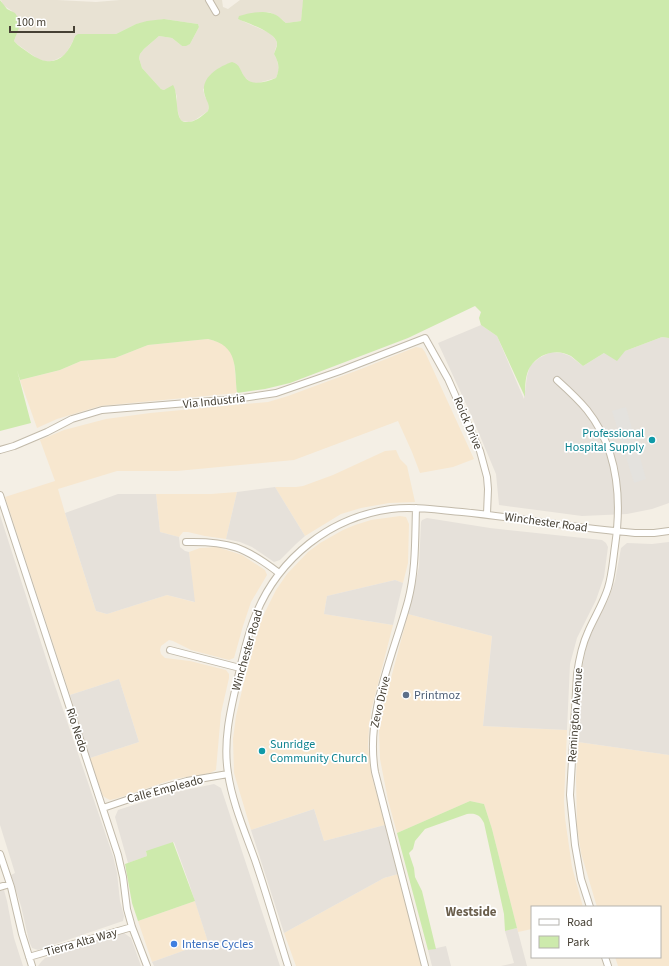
<svg xmlns="http://www.w3.org/2000/svg" width="669" height="966" font-family="'Source Sans 3',sans-serif">
<rect width="100%" height="100%" fill="#f4efe5"/>
<!-- residential -->
<path fill="#e8e2d3" d="M 1,0 L 57,0 L 96,2 L 120,0 L 222,0 L 223,7 L 228,9 L 240,0 L 303,0 L 303,3 L 301,21 L 286,23 L 279,17 L 269,12 L 244,15 L 238,19 L 270,33 L 276,40 L 277,44 L 274,54 L 277,60 L 279,70 L 276,78 L 258,83 L 252,83 L 244,77 L 239,67 L 203,89 L 205,97 L 209,102 L 208,111 L 195,120 L 189,122 L 182,121 L 180,119 L 176,105 L 177,97 L 174,87 L 164,90 L 161,89 L 142,68 L 139,58 L 140,54 L 144,49 L 159,36 L 172,38 L 182,46 L 190,44 L 199,27 L 198,24 L 164,19 L 136,24 L 116,34 L 103,35 L 86,34 L 75,36 L 72,43 L 65,55 L 55,60 L 48,62 L 38,59 L 17,44 L 14,41 L 16,36 L 12,11 L 3,5 Z"/>
<!-- commercial -->
<path fill="#f7e7cf" d="M 208,339 L 222,343 L 231,352 L 234,361 L 237,393 L 100,406 L 57,419 L 37,428 L 20,380 L 60,370 L 81,361 L 115,358 L 148,345 Z
M 416,347 L 422,348 L 425,352 L 474,459 L 453,467 L 420,473 L 412,452 L 398,421 L 294,460 L 177,471 L 117,471 L 58,489 L 65,513 L 96,611 L 107,614 L 167,595 L 194,602 L 189,552 L 200,548 L 217,547 L 242,555 L 265,570 L 267,575 L 251,602 L 243,626 L 234,658 L 229,660 L 191,650 L 173,641 L 169,640 L 161,646 L 160,650 L 161,654 L 165,658 L 190,661 L 226,670 L 229,674 L 229,678 L 221,713 L 216,770 L 210,773 L 174,779 L 115,799 L 110,800 L 106,798 L 103,796 L 99,785 L 90,758 L 139,742 L 119,679 L 70,695 L 5,497 L 55,481 L 40,440 L 64,430 L 106,419 L 150,413 L 268,402 L 288,396 L 361,369 Z
M 396,450 L 400,459 L 407,466 L 415,502 L 389,503 L 361,508 L 341,514 L 305,536 L 275,487 L 296,487 L 303,486 L 333,475 L 385,451 Z
M 237,492 L 226,539 L 205,536 L 188,532 L 183,532 L 179,537 L 160,532 L 156,494 L 211,494 Z
M 400,516 L 406,517 L 409,524 L 408,563 L 403,583 L 395,580 L 327,596 L 324,614 L 393,625 L 371,711 L 369,728 L 368,746 L 372,777 L 385,825 L 324,841 L 314,809 L 251,830 L 234,773 L 233,739 L 236,716 L 243,686 L 259,627 L 265,612 L 276,590 L 287,574 L 308,552 L 320,543 L 343,530 L 355,525 L 371,520 Z
M 408,614 L 492,636 L 483,726 L 567,730 L 564,801 L 565,818 L 572,867 L 583,907 L 532,907 L 532,929 L 518,932 L 492,829 L 484,804 L 470,801 L 397,833 L 388,800 L 380,759 L 379,730 L 381,716 Z
M 578,742 L 669,755 L 669,966 L 618,966 L 615,957 L 660,957 L 660,907 L 597,907 L 581,853 L 577,826 L 576,778 Z
M 398,874 L 421,966 L 296,966 L 284,933 L 384,878 Z
M 195,901 L 208,942 L 152,962 L 138,921 Z"/>
<!-- industrial -->
<path fill="#e6e1da" d="M 481,325 L 497,336 L 524,399 L 527,376 L 530,366 L 539,358 L 551,352 L 562,353 L 570,356 L 583,366 L 604,353 L 625,351 L 662,337 L 669,338 L 669,503 L 652,509 L 627,514 L 582,516 L 499,505 L 496,474 L 472,417 L 438,343 Z
M 275,487 L 305,536 L 296,544 L 280,560 L 274,562 L 252,547 L 240,542 L 226,539 L 237,492 Z
M 118,494 L 156,494 L 160,532 L 179,537 L 180,547 L 185,551 L 189,552 L 195,602 L 167,595 L 107,614 L 96,611 L 65,513 Z
M 0,515 L 54,683 L 113,856 L 117,873 L 120,901 L 124,916 L 123,921 L 120,922 L 38,950 L 32,948 L 29,941 L 21,906 L 11,875 L 15,873 L 0,825 Z
M 427,518 L 490,528 L 602,540 L 606,543 L 608,547 L 604,577 L 596,600 L 577,638 L 570,664 L 567,730 L 483,726 L 492,636 L 408,614 L 419,567 L 421,522 L 422,520 Z
M 669,542 L 669,755 L 578,742 L 581,675 L 585,653 L 589,638 L 608,600 L 615,581 L 621,548 L 627,543 L 652,544 Z
M 395,580 L 403,583 L 393,625 L 324,614 L 327,596 Z
M 119,679 L 139,742 L 90,758 L 70,695 Z
M 214,784 L 221,788 L 280,966 L 154,966 L 152,962 L 208,942 L 189,883 L 174,842 L 146,852 L 147,856 L 128,863 L 115,817 L 118,810 L 167,794 Z
M 314,809 L 324,841 L 385,825 L 398,874 L 384,878 L 284,933 L 251,830 Z
M 4,890 L 7,901 L 14,938 L 23,966 L 0,966 L 0,891 Z
M 517,928 L 527,966 L 501,966 L 514,963 L 505,931 Z
M 124,933 L 131,938 L 141,966 L 38,966 L 41,962 L 45,958 Z
M 446,946 L 451,966 L 432,966 L 428,950 Z"/>
<!-- green -->
<path fill="#cdeaac" d="M 0,0 L 7,9 L 15,13 L 20,21 L 20,25 L 14,41 C 18,46 24,49 29,53 C 51,69 66,61 75,36 L 78,34 L 116,34 L 136,24 L 147,21 L 164,19 L 198,24 L 199,27 L 190,44 L 186,46 L 182,46 L 172,38 L 159,36 L 144,49 L 140,54 L 139,58 L 142,68 L 161,89 L 164,90 L 173,85 C 179,93 174,121 185,122 C 194,123 201,117 208,111 C 210,104 207,102 205,96 C 199,78 218,67 232,62 C 240,64 240,70 244,76 C 251,87 266,82 276,78 C 280,69 279,63 274,54 C 275,51 277,47 277,44 C 278,33 247,23 238,19 L 239,16 C 250,13 266,9 276,15 C 280,17 283,21 286,23 L 301,21 L 303,0 L 669,0 L 669,338 L 662,337 L 625,351 L 617,361 L 604,353 L 583,366 C 579,363 575,359 571,356 C 557,348 539,353 530,367 C 525,375 525,387 525,397 L 497,336 L 481,325 L 479,318 L 481,312 L 475,306 L 408,338 L 290,383 L 265,389 L 237,393 C 234,367 239,346 208,339 L 148,345 L 115,358 L 81,361 L 60,370 L 20,380 L 17,370 L 31,423 L 0,431 Z
M 470,801 L 484,804 L 492,829 L 517,928 L 505,931 L 504,914 L 484,823 C 480,815 476,813 467,814 L 425,829 L 415,841 L 413,849 L 409,853 L 414,868 L 415,877 L 422,891 L 436,949 L 428,950 L 397,833 Z
M 173,842 L 195,901 L 138,921 L 132,903 L 125,864 L 147,856 L 146,851 Z"/>
<!-- parking -->
<path fill="#e4e2de" d="M 626,407 L 646,479 L 634,483 L 612,411 Z"/>
<g fill="none" stroke-linecap="round" stroke-linejoin="round">
<!-- minor casing -->
<g stroke="#c2baaa" stroke-width="8">
<path id="minor" d="M 209,0 L 216,12
M 557,380 C 567,389 578,399 587,410 C 618,449 622,498 615,546 C 613,560 612,575 608,588 C 603,604 594,618 588,632 C 582,645 579,660 577,674 L 570,795 L 575,845 L 581,879 L 590,907
M 0,450 L 14,446 L 47,432 L 72,419 L 102,410 L 236,399 L 276,393 L 340,371 L 425,338 L 448,379 L 480,451 L 487,477 L 488,489 L 487,514
M 0,495 L 118,855 L 123,877 L 127,909 L 132,927 L 147,966
M 416,508 C 415,539 416,570 408,601 C 393,656 365,714 375,772 L 425,966
M 186,542 C 229,541 245,547 279,573
M 170,650 L 240,668
M 103,808 L 159,789 L 187,781 L 228,774
M 0,854 L 11,887 L 22,934 L 32,966
M 0,887 L 10,884
M 29,957 L 132,927
M 605,957 L 608,966
M 288,966 C 277,931 267,895 255,860 C 245,832 232,802 228,773 C 223,742 230,712 237,682 C 242,660 247,635 256,614 C 279,558 330,517 391,509 C 414,506 438,510 462,512 C 520,518 577,528 635,533 L 654,533 L 669,531"/>
</g>
<!-- minor -->
<use href="#minor" stroke="#fff" stroke-width="6"/>
</g>
<!-- markers -->
<g fill="#0f9aa8" stroke="#fff" stroke-width="1.5">
<circle cx="652" cy="440" r="4"/>
<circle cx="262" cy="751" r="4"/>
</g>
<circle fill="#5c6f8a" stroke="#fff" stroke-width="1.5" cx="406" cy="695" r="4"/>
<circle fill="#3f7fe0" stroke="#fff" stroke-width="1.5" cx="174" cy="944" r="4"/>
<g text-anchor="middle" stroke-width="3.5" stroke-linejoin="round" paint-order="stroke">
<!-- street labels -->
<g font-size="12" fill="#464034" stroke="#fff">
<text transform="translate(214 401) rotate(-6)" y="4">Via Industria</text>
<text transform="translate(468 423) rotate(67)" y="4">Roick Drive</text>
<text transform="translate(546 522) rotate(8)" y="4">Winchester Road</text>
<text transform="translate(247 650) rotate(-74)" y="4">Winchester Road</text>
<text transform="translate(380 702) rotate(-77)" y="4">Zevo Drive</text>
<text transform="translate(575 715) rotate(-86)" y="4">Remington Avenue</text>
<text transform="translate(77 730) rotate(72)" y="4">Rio Nedo</text>
<text transform="translate(165 789) rotate(-15)" y="4">Calle Empleado</text>
<text transform="translate(81 942) rotate(-16)" y="4">Tierra Alta Way</text>
</g>
<!-- culture labels -->
<g font-size="12" fill="#0d838f" stroke="#fff" text-anchor="end">
<text x="644" y="437">Professional<tspan x="644" dy="14">Hospital Supply</tspan></text>
<text x="270" y="748" text-anchor="start">Sunridge<tspan x="270" dy="14">Community Church</tspan></text>
</g>
<!-- service labels -->
<g font-size="12" fill="#4e5e75" stroke="#fff" text-anchor="start">
<text x="414" y="699">Printmoz</text>
</g>
<!-- shop labels -->
<g font-size="12" fill="#366cbe" stroke="#fff" text-anchor="start">
<text x="182" y="948">Intense Cycles</text>
</g>
<!-- neighbourhood labels -->
<g font-size="13" font-weight="bold" fill="#6a5e4b" stroke="#fff">
<text x="471" y="916">Westside</text>
</g>
</g>
<!-- legend -->
<rect x="531" y="906" width="130" height="52" fill="#ffffff" stroke="#b5b3ae"/>
<rect x="539" y="919" width="20" height="6" fill="#ffffff" stroke="#b5b3ae"/>
<text x="567" y="926" font-size="12" fill="#464034">Road</text>
<rect x="539" y="936" width="20" height="12" fill="#cdeaac" stroke="#b5b3ae"/>
<text x="567" y="946" font-size="12" fill="#464034">Park</text>
<!-- scale -->
<path d="M10 26v6h64v-6" fill="none" stroke="#464034" stroke-width="2"/>
<text x="16" y="26" font-size="12" fill="#464034" stroke="#ffffff" stroke-width="3" paint-order="stroke">100 m</text>
</svg>
